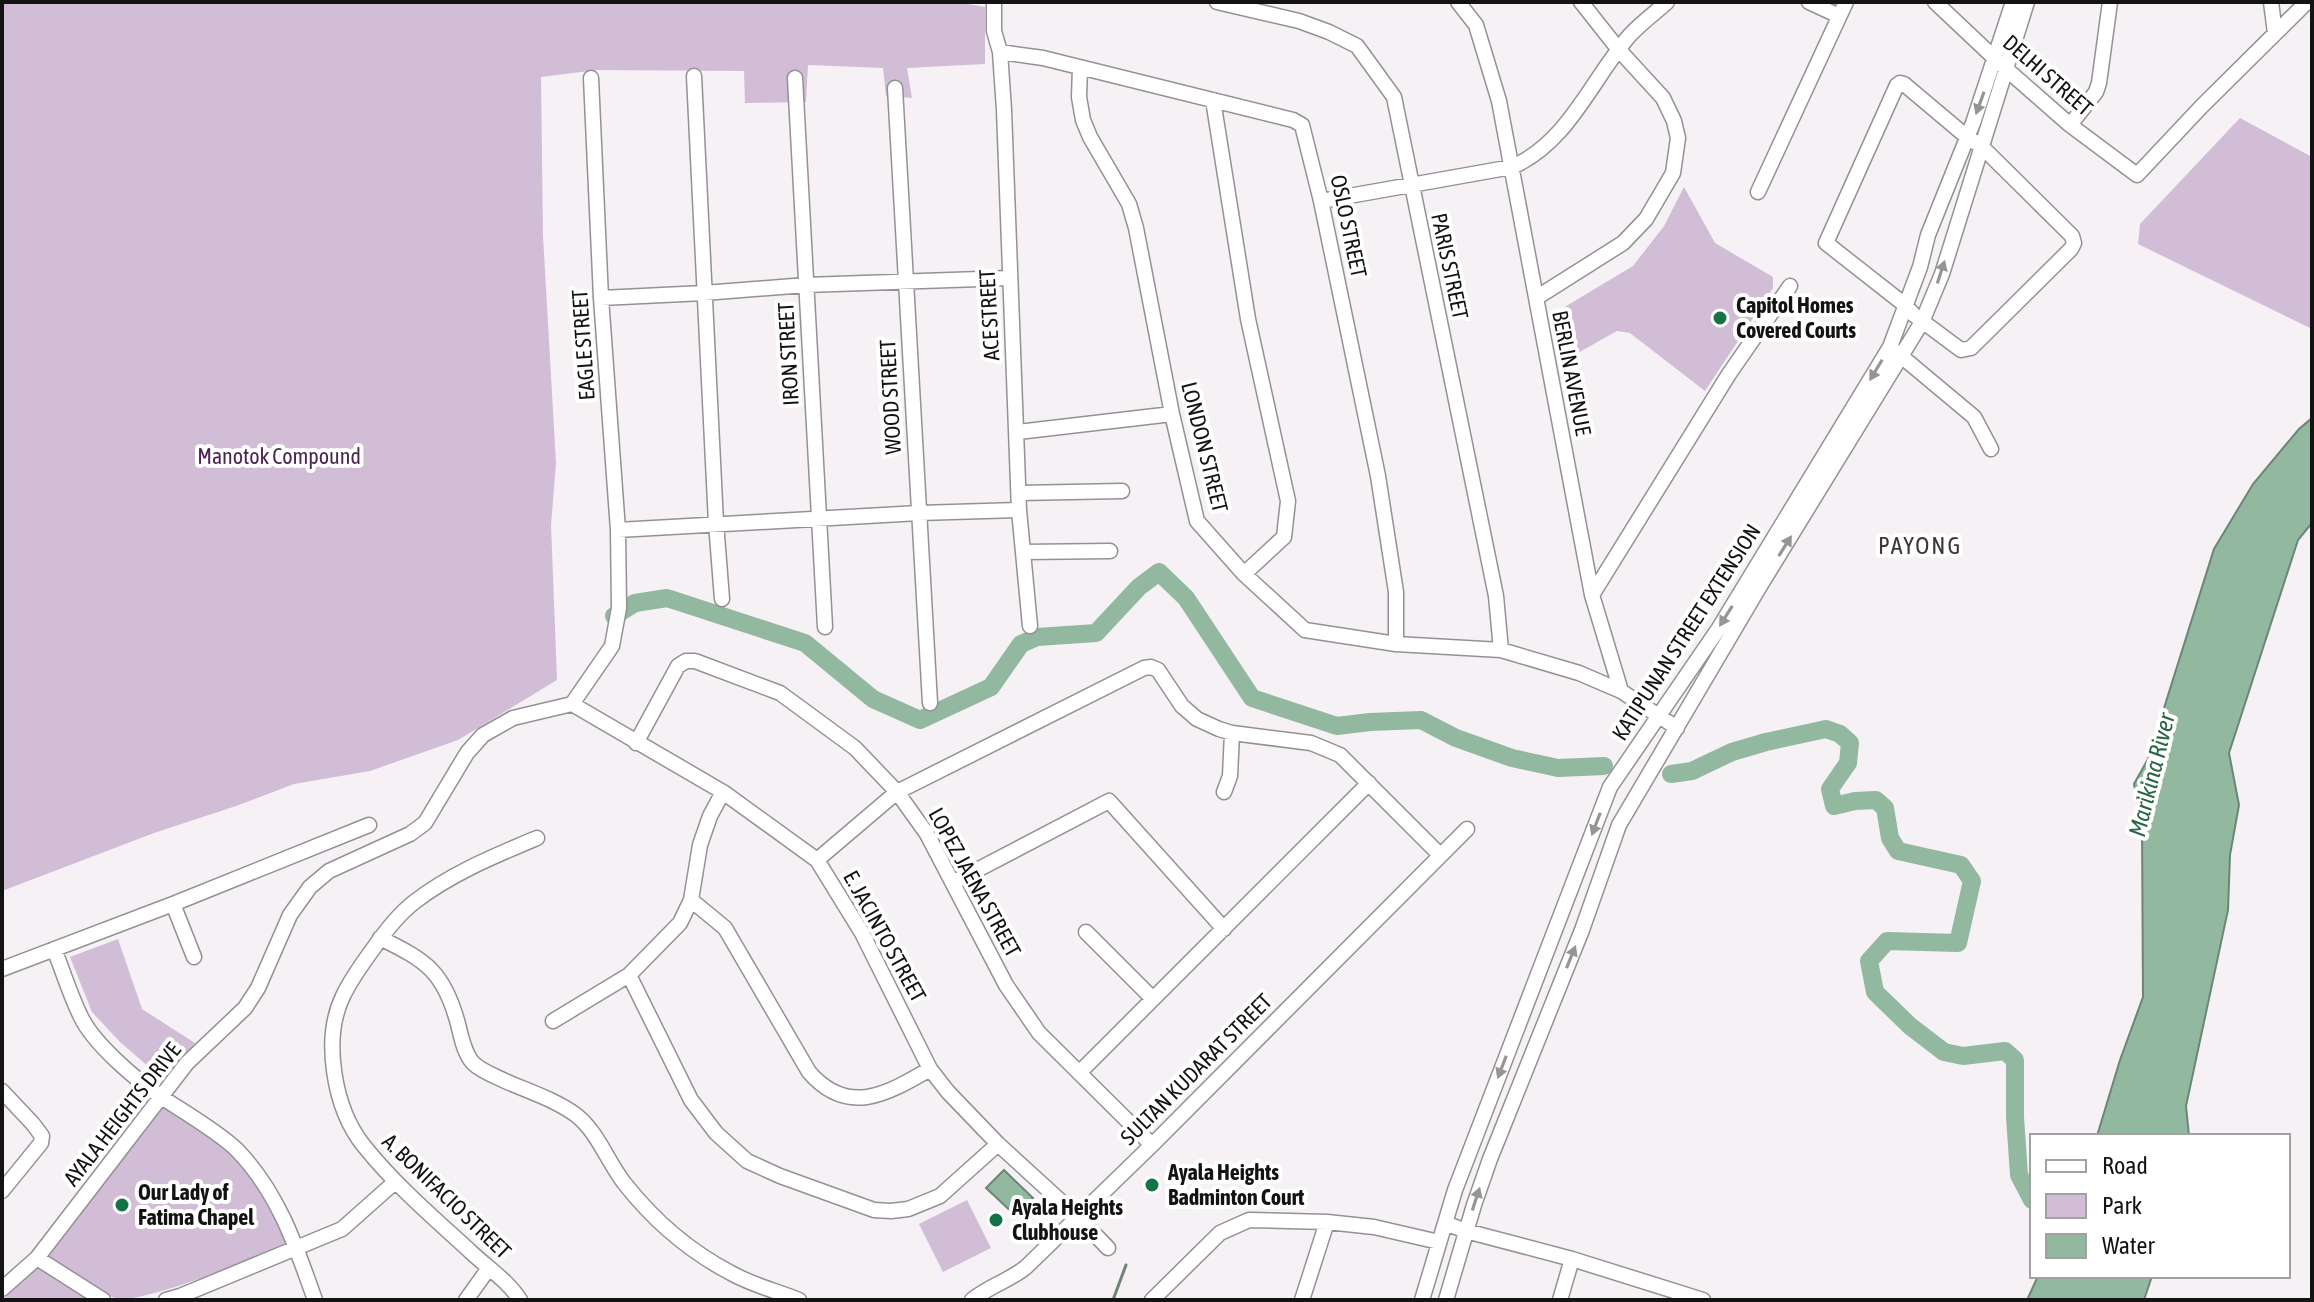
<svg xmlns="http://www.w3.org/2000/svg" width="2314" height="1302" font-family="'Asap Condensed',sans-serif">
<rect width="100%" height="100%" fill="#f5f1f5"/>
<!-- green -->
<path fill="#d1bdd5" d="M 2,2 L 956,2 L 985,7 L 985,64 L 907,68 L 912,98 L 886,96 L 883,68 L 808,65 L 806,102 L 745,103 L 744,71 L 597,70 L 541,77 L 543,236 L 556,463 L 551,525 L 557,680 L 458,740 L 370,771 L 294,784 L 236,806 L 154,833 L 2,891 Z
M 2240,118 L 2312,157 L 2312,329 L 2138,244 L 2140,224 Z
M 1684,187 L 1715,243 L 1773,277 L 1773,288 L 1705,391 L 1630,333 L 1617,331 L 1569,358 L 1563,308 L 1633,266 L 1664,226 Z
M 118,939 L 142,1009 L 195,1043 L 164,1080 L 120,1042 L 92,1012 L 70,957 Z
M 162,1105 L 231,1153 L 261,1189 L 288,1244 C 255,1258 148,1302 117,1299 C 95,1291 69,1270 49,1256 Z
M 967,1200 L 991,1248 L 943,1272 L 919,1224 Z
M 40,1266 L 92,1300 L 2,1300 Z"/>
<!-- water -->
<path fill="#92b8a0" stroke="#6c8676" stroke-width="2" d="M 2312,418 L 2312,523 L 2298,540 L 2229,753 L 2239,805 L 2230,855 L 2228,910 L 2186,1106 L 2189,1136 L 2097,1136 L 2120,1060 L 2143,997 L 2142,826 L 2134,784 L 2148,759 L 2214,549 L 2253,484 L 2299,429 Z
M 1004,1170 L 1033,1198 L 1016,1216 L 986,1188 Z
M 2038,1276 L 2152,1276 L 2144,1300 L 2027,1300 Z"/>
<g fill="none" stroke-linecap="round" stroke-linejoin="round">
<!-- stream -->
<path stroke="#6c8676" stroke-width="3" d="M 1113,1300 L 1126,1265"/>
<!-- river -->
<path stroke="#92b8a0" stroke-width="18" d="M 614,616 L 635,603 L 667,598 L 805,643 L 873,699 L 920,720 L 991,687 L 1021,644 L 1037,637 L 1096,633 L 1139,587 L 1159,572 L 1186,598 L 1252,698 L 1337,726 L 1370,722 L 1421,720 L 1456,738 L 1512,758 L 1558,768 L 1604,766
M 1671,774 L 1692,771 L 1732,752 L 1766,742 L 1826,729 L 1840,734 L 1850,743 L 1848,763 L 1830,789 L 1834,806 L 1855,801 L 1876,800 L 1885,808 L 1890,838 L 1898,851 L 1961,865 L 1972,881 L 1958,943 L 1887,941 L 1869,961 L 1875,992 L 1910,1026 L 1944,1052 L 1963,1056 L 2005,1051 L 2015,1060 L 2015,1117 L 2019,1175 L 2032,1200"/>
<!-- minor casing -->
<g stroke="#949195" stroke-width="17">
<path id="minor" d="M 994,2 L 994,31 L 1000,52 L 1004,110 L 1019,510 L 1030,626
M 1217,2 L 1299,21 L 1329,32 L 1357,46 L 1394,97 L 1496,596 L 1501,650
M 1458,2 L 1476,25 L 1499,101 L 1592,595 L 1621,691 L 1677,728
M 1809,2 L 1839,16
M 1935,2 L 2005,68 L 2070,125 L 2137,175 L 2202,106 L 2307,2
M 2271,2 L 2275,33
M 1000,52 L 1043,58 L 1293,120 L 1302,125 L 1321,201 L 1378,476 L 1396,592 L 1396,644
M 1080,68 L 1079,97 L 1083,120 L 1090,137 L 1129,204 L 1136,228 L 1172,414 L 1197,521 L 1244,574 L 1305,630 L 1396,644 L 1501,650 L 1579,673 L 1621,691
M 694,76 L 716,523 L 722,599
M 795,78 L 825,627
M 1900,83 L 1904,84 L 1967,137 L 1981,146 L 2072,236 L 2074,243 L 2071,249 L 1971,348 L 1961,350 L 1914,315 L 1905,305 L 1826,243 L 1897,85 Z
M 895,88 L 930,703
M 1213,100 L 1248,319 L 1288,501 L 1284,537 L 1244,574
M 2070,125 L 2096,92 L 2099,83 L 2110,2
M 1758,192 L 1846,2
M 1321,201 L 1512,167 C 1569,142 1591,80 1630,35 C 1641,23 1655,13 1667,2
M 601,298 L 704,293 L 806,285 L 1009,278
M 1536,298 L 1623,243 L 1646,219 L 1673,173 L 1678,138 L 1674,121 L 1663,98 L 1619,50 L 1581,2
M 1895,351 L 1974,417 L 1991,449
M 1018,432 L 1172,414
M 1019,493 L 1122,491
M 618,530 L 919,513 L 1019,510
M 1024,552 L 1110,551
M 1592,595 L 1729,374 L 1790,286
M 572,704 L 723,792 L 817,860 L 862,933 L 930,1069 L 948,1092 L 998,1144 L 1078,1217 L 1108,1248
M 636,743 L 678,666 L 686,661 L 695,661 L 780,693 L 855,748 L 897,792 L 927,834 L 1006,985 L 1039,1033 L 1152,1145
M 1224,792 L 1230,776 L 1232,733
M 817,860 L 897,792 L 1144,668 L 1151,667 L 1158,670 L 1182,706 L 1197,719 L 1219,729 L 1232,733 L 1311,743 L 1340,755 L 1440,855
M 954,882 L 1109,801 L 1224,929
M 691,900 L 725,928 L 809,1072 C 848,1117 887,1094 930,1069
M 173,904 L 194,957
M 1086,932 L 1153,999
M 380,938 C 427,961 444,972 458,1024 C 461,1036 464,1053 473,1063 C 481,1071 495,1076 505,1081 C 528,1091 556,1100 576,1115 C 598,1132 608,1163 625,1184 C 655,1222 689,1251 731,1273 C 752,1285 777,1291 799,1300
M 54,949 C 63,971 70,995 81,1017 C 94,1044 137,1081 163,1098 C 184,1112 220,1133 237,1150 C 278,1192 296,1246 315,1300
M 2,969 L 173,904 L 369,825
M 629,975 L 691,1100 L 716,1133 L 747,1161 L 780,1176 L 874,1210 L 891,1211 L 908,1209 L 940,1196 L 998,1144
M 553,1021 L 629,975 L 680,923 L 691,900 L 700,845 L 710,816 L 723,792
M 1079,1073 L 1369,783
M 2,1091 L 33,1124 L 42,1136 L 41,1143 L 2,1191
M 1445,1223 L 1466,1231 L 1572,1259 L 1703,1300
M 37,1258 L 103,1300
M 2,1289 L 37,1258 L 187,1063 L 245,1008 L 258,988 L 290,915 L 310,887 L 329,871 L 410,834 L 425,823 L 467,753 L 483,735 L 513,718 L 572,704 L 612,646 L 619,608 L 618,530 L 601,298 L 591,78
M 166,1300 L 180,1296 L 342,1229 L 395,1182
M 466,1300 L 489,1268
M 520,1300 C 509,1282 488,1268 472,1253 C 435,1219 396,1186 364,1146 C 334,1109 322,1039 343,996 C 351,979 362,964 373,949 C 384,933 397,916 413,903 C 450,874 494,856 537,838
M 972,1300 C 988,1287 1008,1281 1025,1268 L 1152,1145 L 1467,829
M 1152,1300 L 1220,1233 L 1249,1220 L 1327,1222 L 1374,1227 L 1439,1242
M 1302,1300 L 1327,1222
M 1422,1300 L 1455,1190 L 1610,787 L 1719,628 L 1890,347 L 1920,267 L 1928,235 L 1973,123 L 2013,2
M 1446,1300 L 1474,1205 L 1490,1159 L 1582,930 L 1619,825 L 1760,586 L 1922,322 L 1942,274 L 2027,2
M 1560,1300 L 1572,1259"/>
</g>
<!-- minor -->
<use href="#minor" stroke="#fff" stroke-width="14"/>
</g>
<!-- one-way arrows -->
<defs><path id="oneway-solid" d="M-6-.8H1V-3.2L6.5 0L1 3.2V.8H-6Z" transform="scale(2)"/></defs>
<g fill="#959595">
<use href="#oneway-solid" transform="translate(1980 103) rotate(110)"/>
<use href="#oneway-solid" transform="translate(1941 272) rotate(-72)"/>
<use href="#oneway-solid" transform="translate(1876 370) rotate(121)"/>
<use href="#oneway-solid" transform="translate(1785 546) rotate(-58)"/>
<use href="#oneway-solid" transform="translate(1726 616) rotate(122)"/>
<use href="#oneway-solid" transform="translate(1596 824) rotate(111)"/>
<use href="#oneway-solid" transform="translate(1571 957) rotate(-68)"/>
<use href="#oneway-solid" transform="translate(1502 1067) rotate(111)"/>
<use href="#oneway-solid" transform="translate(1476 1199) rotate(-72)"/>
</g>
<!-- markers -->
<g fill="#147247" stroke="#fff" stroke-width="3">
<circle cx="1720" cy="318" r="8"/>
<circle cx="1152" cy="1185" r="8"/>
<circle cx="122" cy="1205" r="8"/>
<circle cx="996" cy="1220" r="8"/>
</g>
<g text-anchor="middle" stroke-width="8" stroke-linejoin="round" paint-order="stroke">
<!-- street labels -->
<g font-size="22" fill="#141314" stroke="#fff">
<text transform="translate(2048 75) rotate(41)" y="8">DELHI STREET</text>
<text transform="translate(1349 226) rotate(78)" y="8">OSLO STREET</text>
<text transform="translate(1450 266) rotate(78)" y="8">PARIS STREET</text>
<text transform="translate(989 315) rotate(-93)" y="8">ACE STREET</text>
<text transform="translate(583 345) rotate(-94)" y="8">EAGLE STREET</text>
<text transform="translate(788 354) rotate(-93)" y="8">IRON STREET</text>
<text transform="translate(1572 373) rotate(79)" y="8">BERLIN AVENUE</text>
<text transform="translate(890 397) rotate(-93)" y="8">WOOD STREET</text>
<text transform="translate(1205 447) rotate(76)" y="8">LONDON STREET</text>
<text transform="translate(1686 632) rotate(-57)" y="8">KATIPUNAN STREET EXTENSION</text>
<text transform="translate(975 882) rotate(61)" y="8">LOPEZ JAENA STREET</text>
<text transform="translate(885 936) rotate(61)" y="8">E. JACINTO STREET</text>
<text transform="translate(1196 1069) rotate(-45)" y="8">SULTAN KUDARAT STREET</text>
<text transform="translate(122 1114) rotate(-52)" y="8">AYALA HEIGHTS DRIVE</text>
<text transform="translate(447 1196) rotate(44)" y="8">A. BONIFACIO STREET</text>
</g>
<!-- poi labels -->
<g font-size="22" font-weight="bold" fill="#141314" stroke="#fff" text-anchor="start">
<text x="1736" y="313">Capitol Homes<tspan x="1736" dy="25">Covered Courts</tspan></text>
<text x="1168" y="1180">Ayala Heights<tspan x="1168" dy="25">Badminton Court</tspan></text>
<text x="138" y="1200">Our Lady of<tspan x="138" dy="25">Fatima Chapel</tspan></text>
<text x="1012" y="1215">Ayala Heights<tspan x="1012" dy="25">Clubhouse</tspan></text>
</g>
<!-- park labels -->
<g font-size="22" fill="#49254f" stroke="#fff">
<text x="279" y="464">Manotok Compound</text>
</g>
<!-- neighbourhood labels -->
<g font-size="24" letter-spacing="2" fill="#3b383b" stroke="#fff">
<text x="1920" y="554">PAYONG</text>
</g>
<!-- water labels -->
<g font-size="24" font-style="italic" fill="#286645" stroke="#fff">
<text transform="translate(2152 775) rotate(-76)" y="8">Marikina River</text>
</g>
</g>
<!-- border -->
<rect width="2314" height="1302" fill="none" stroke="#141314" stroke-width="8"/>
<!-- legend -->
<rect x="2030" y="1134" width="260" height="144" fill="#ffffff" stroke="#a1a1a1" stroke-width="2"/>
<rect x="2046" y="1160" width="40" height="12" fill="#ffffff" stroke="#a1a1a1" stroke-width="2"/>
<text x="2102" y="1174" font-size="24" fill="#141314">Road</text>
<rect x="2046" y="1194" width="40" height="24" fill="#d1bdd5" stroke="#a1a1a1" stroke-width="2"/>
<text x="2102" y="1214" font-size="24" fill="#141314">Park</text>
<rect x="2046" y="1234" width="40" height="24" fill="#92b8a0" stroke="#a1a1a1" stroke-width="2"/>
<text x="2102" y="1254" font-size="24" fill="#141314">Water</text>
</svg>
